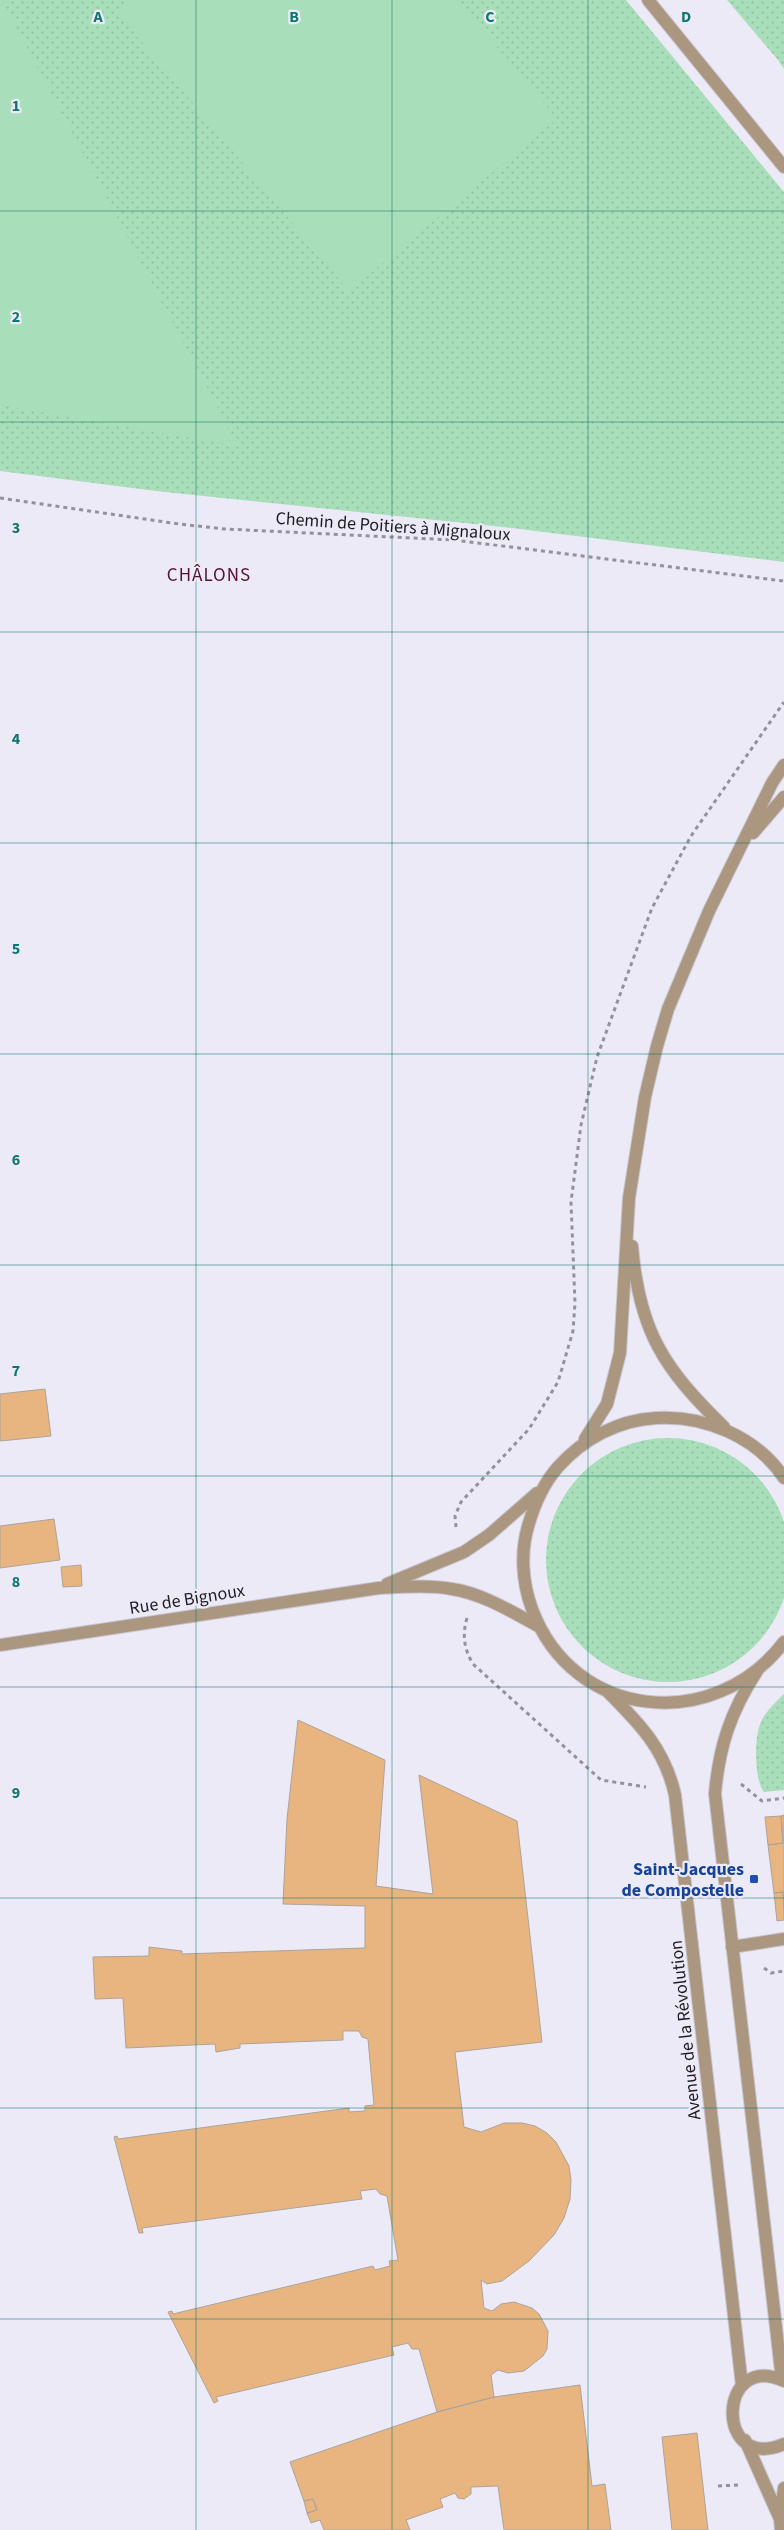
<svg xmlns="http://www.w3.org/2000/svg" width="784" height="2530" font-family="'Source Sans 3',sans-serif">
<defs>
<pattern id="grass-dots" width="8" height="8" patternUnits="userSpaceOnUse" patternTransform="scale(1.25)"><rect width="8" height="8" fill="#a9debb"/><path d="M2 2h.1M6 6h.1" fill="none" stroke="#91bea0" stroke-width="1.8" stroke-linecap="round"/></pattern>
</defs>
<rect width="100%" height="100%" fill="#edeaf7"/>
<!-- grass -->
<path fill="url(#grass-dots)" d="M 0,0 L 626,0 L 784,192 L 784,562 L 512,528 L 156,491 L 0,471 Z
M 727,0 L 784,0 L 784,69 L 778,60 Z
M546 1560a122 122 0 1 1 244 0a122 122 0 1 1-244 0Z
M 784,1694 L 784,1790 L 764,1792 C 754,1780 754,1736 761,1722 C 765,1712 776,1702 784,1694 Z"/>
<!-- pitch -->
<path fill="#a9debb" d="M 0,0 L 2,0 L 238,446 L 0,405 Z
M 130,0 L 458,0 L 557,119 L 349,291 L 116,11 Z"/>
<!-- building -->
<path fill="#e8b581" stroke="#aca39a" d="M 45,1389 L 51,1436 L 0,1441 L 0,1394 Z
M 54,1519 L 60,1560 L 0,1568 L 0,1526 Z
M 81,1565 L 82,1586 L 63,1587 L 61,1567 Z
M 298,1720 L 385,1760 L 376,1886 L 433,1894 L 419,1775 L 517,1821 L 542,2042 L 455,2052 L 464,2127 L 481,2132 L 504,2123 L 522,2123 L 535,2126 L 547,2133 L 556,2142 L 569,2166 L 571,2180 L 570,2199 L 564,2218 L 554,2235 L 529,2261 L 502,2281 L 487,2284 L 481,2280 L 484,2308 L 492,2311 L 501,2304 L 514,2302 L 532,2308 L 539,2314 L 548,2331 L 547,2349 L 543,2356 L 524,2371 L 508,2373 L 498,2370 L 491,2375 L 494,2397 L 437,2412 L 419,2349 L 412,2349 L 408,2343 L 392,2347 L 394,2355 L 216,2397 L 218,2401 L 214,2403 L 168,2312 L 172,2311 L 173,2314 L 373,2266 L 375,2270 L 390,2266 L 389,2261 L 398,2260 L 387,2196 L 380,2194 L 376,2189 L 360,2191 L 362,2199 L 142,2228 L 143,2233 L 139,2233 L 114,2137 L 117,2136 L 118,2139 L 349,2108 L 349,2112 L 365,2111 L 365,2106 L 374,2105 L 368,2039 L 362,2037 L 359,2031 L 343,2031 L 343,2040 L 240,2044 L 240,2048 L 216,2052 L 215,2044 L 126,2048 L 123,1998 L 95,1999 L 93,1957 L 149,1956 L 149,1947 L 182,1951 L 182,1954 L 365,1948 L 365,1906 L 283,1904 L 287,1819 Z
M 784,1815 L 784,1905 L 783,1892 L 774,1893 L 768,1845 L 783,1843 L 781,1816 Z
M 781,1816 L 783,1843 L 768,1845 L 765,1817 Z
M 783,1892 L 784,1920 L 777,1921 L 774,1893 Z
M 580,2385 L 592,2486 L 605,2484 L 611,2530 L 504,2530 L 498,2486 L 471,2487 L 471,2494 L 464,2499 L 458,2498 L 455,2493 L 440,2499 L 443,2507 L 406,2520 L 410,2530 L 324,2530 L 320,2520 L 311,2523 L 307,2513 L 317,2510 L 313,2499 L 304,2501 L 290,2462 L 437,2412 L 494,2397 Z
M 697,2433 L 708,2530 L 672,2530 L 662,2437 Z
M 313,2499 L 317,2510 L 307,2513 L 304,2501 Z"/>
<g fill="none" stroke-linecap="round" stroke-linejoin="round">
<!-- service casing -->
<g stroke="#c8c5d0" stroke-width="14">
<path id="service" d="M 732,1947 L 784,1939"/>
</g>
<!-- minor casing -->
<g stroke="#c8c5d0" stroke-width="14">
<path id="minor" d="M 648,0 L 784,167
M 757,1671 C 731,1711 719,1746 715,1794 L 782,2380
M 607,1691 C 639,1723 665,1749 675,1795 L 742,2386
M 784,2381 C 717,2350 714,2474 784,2444
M 745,2440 L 780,2519
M 781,2530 L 780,2519 L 784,2488"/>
</g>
<!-- tertiary casing -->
<g stroke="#c8c5d0" stroke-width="14">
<path id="tertiary" d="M 753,833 L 784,797
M 632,1246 C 639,1331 664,1369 724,1427
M 585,1439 L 607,1404 L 620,1353 L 629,1198 L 645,1097 L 657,1046 L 668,1009 L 709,911 L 772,783 L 784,765
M 784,1478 C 757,1437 705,1415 656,1418 C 618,1420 583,1439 558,1467 C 543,1484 535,1503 529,1523 C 520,1551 522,1582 532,1609 C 573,1720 714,1734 784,1642
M 387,1584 L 464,1552 L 489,1535 L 537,1493
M 0,1645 L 379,1588 C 403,1587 428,1585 452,1589 C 484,1594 512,1612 540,1627"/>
</g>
<!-- path -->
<path stroke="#94919b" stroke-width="3" stroke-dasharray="4 4" stroke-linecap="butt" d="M 0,498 L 179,524 L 225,529 L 454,540 L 784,581
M 456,1527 L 455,1516 L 461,1502 L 529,1429 L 558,1382 L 573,1331 L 575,1303 L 571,1202 L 581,1125 L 597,1057 L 652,908 L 691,836 L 784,702
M 467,1618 C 462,1635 464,1649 473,1664 L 601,1780 L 646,1787
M 741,1784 L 762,1801 L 784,1798
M 764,1968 L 771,1973 L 784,1971
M 718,2486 L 738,2485"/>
<!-- service -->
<use href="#service" stroke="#ab9680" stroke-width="12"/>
<!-- minor -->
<use href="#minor" stroke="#ab9680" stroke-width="12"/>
<!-- tertiary -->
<use href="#tertiary" stroke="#ab9680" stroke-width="12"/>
</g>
<!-- grid -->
<path fill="none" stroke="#0f766e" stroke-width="1" stroke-opacity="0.55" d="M 196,0 L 196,2530M 392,0 L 392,2530M 588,0 L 588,2530M 0,211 L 784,211M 0,422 L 784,422M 0,632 L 784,632M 0,843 L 784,843M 0,1054 L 784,1054M 0,1265 L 784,1265M 0,1476 L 784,1476M 0,1687 L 784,1687M 0,1898 L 784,1898M 0,2108 L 784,2108M 0,2319 L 784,2319"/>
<!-- markers -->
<rect fill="#1a4fb4" stroke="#edeaf7" stroke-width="2" x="749" y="1874" width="10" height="10" rx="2.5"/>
<g text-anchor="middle" stroke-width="4.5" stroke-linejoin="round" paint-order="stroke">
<!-- street labels -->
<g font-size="18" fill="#1d1c21" stroke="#edeaf7">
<text transform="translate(393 526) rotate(4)" y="6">Chemin de Poitiers à Mignaloux</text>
<text transform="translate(187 1599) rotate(-9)" y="6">Rue de Bignoux</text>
<text transform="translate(685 2030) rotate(-96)" y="6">Avenue de la Révolution</text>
</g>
<!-- transit labels -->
<g font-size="18" font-weight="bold" fill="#164399" stroke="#edeaf7" text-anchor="end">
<text x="744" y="1875">Saint-Jacques<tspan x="744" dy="21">de Compostelle</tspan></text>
</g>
<!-- neighbourhood labels -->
<g font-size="19" letter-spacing="1" fill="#521335" stroke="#edeaf7">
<text x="209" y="581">CHÂLONS</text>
</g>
</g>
<g font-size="16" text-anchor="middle" font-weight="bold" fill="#0f766e" stroke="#edeaf7" stroke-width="4.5" stroke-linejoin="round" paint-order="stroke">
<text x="98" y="22">A</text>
<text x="294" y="22">B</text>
<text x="490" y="22">C</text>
<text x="686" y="22">D</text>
<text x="16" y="111">1</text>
<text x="16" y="322">2</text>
<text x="16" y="533">3</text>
<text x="16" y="744">4</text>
<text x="16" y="954">5</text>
<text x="16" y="1165">6</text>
<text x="16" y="1376">7</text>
<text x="16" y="1587">8</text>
<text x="16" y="1798">9</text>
</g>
</svg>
